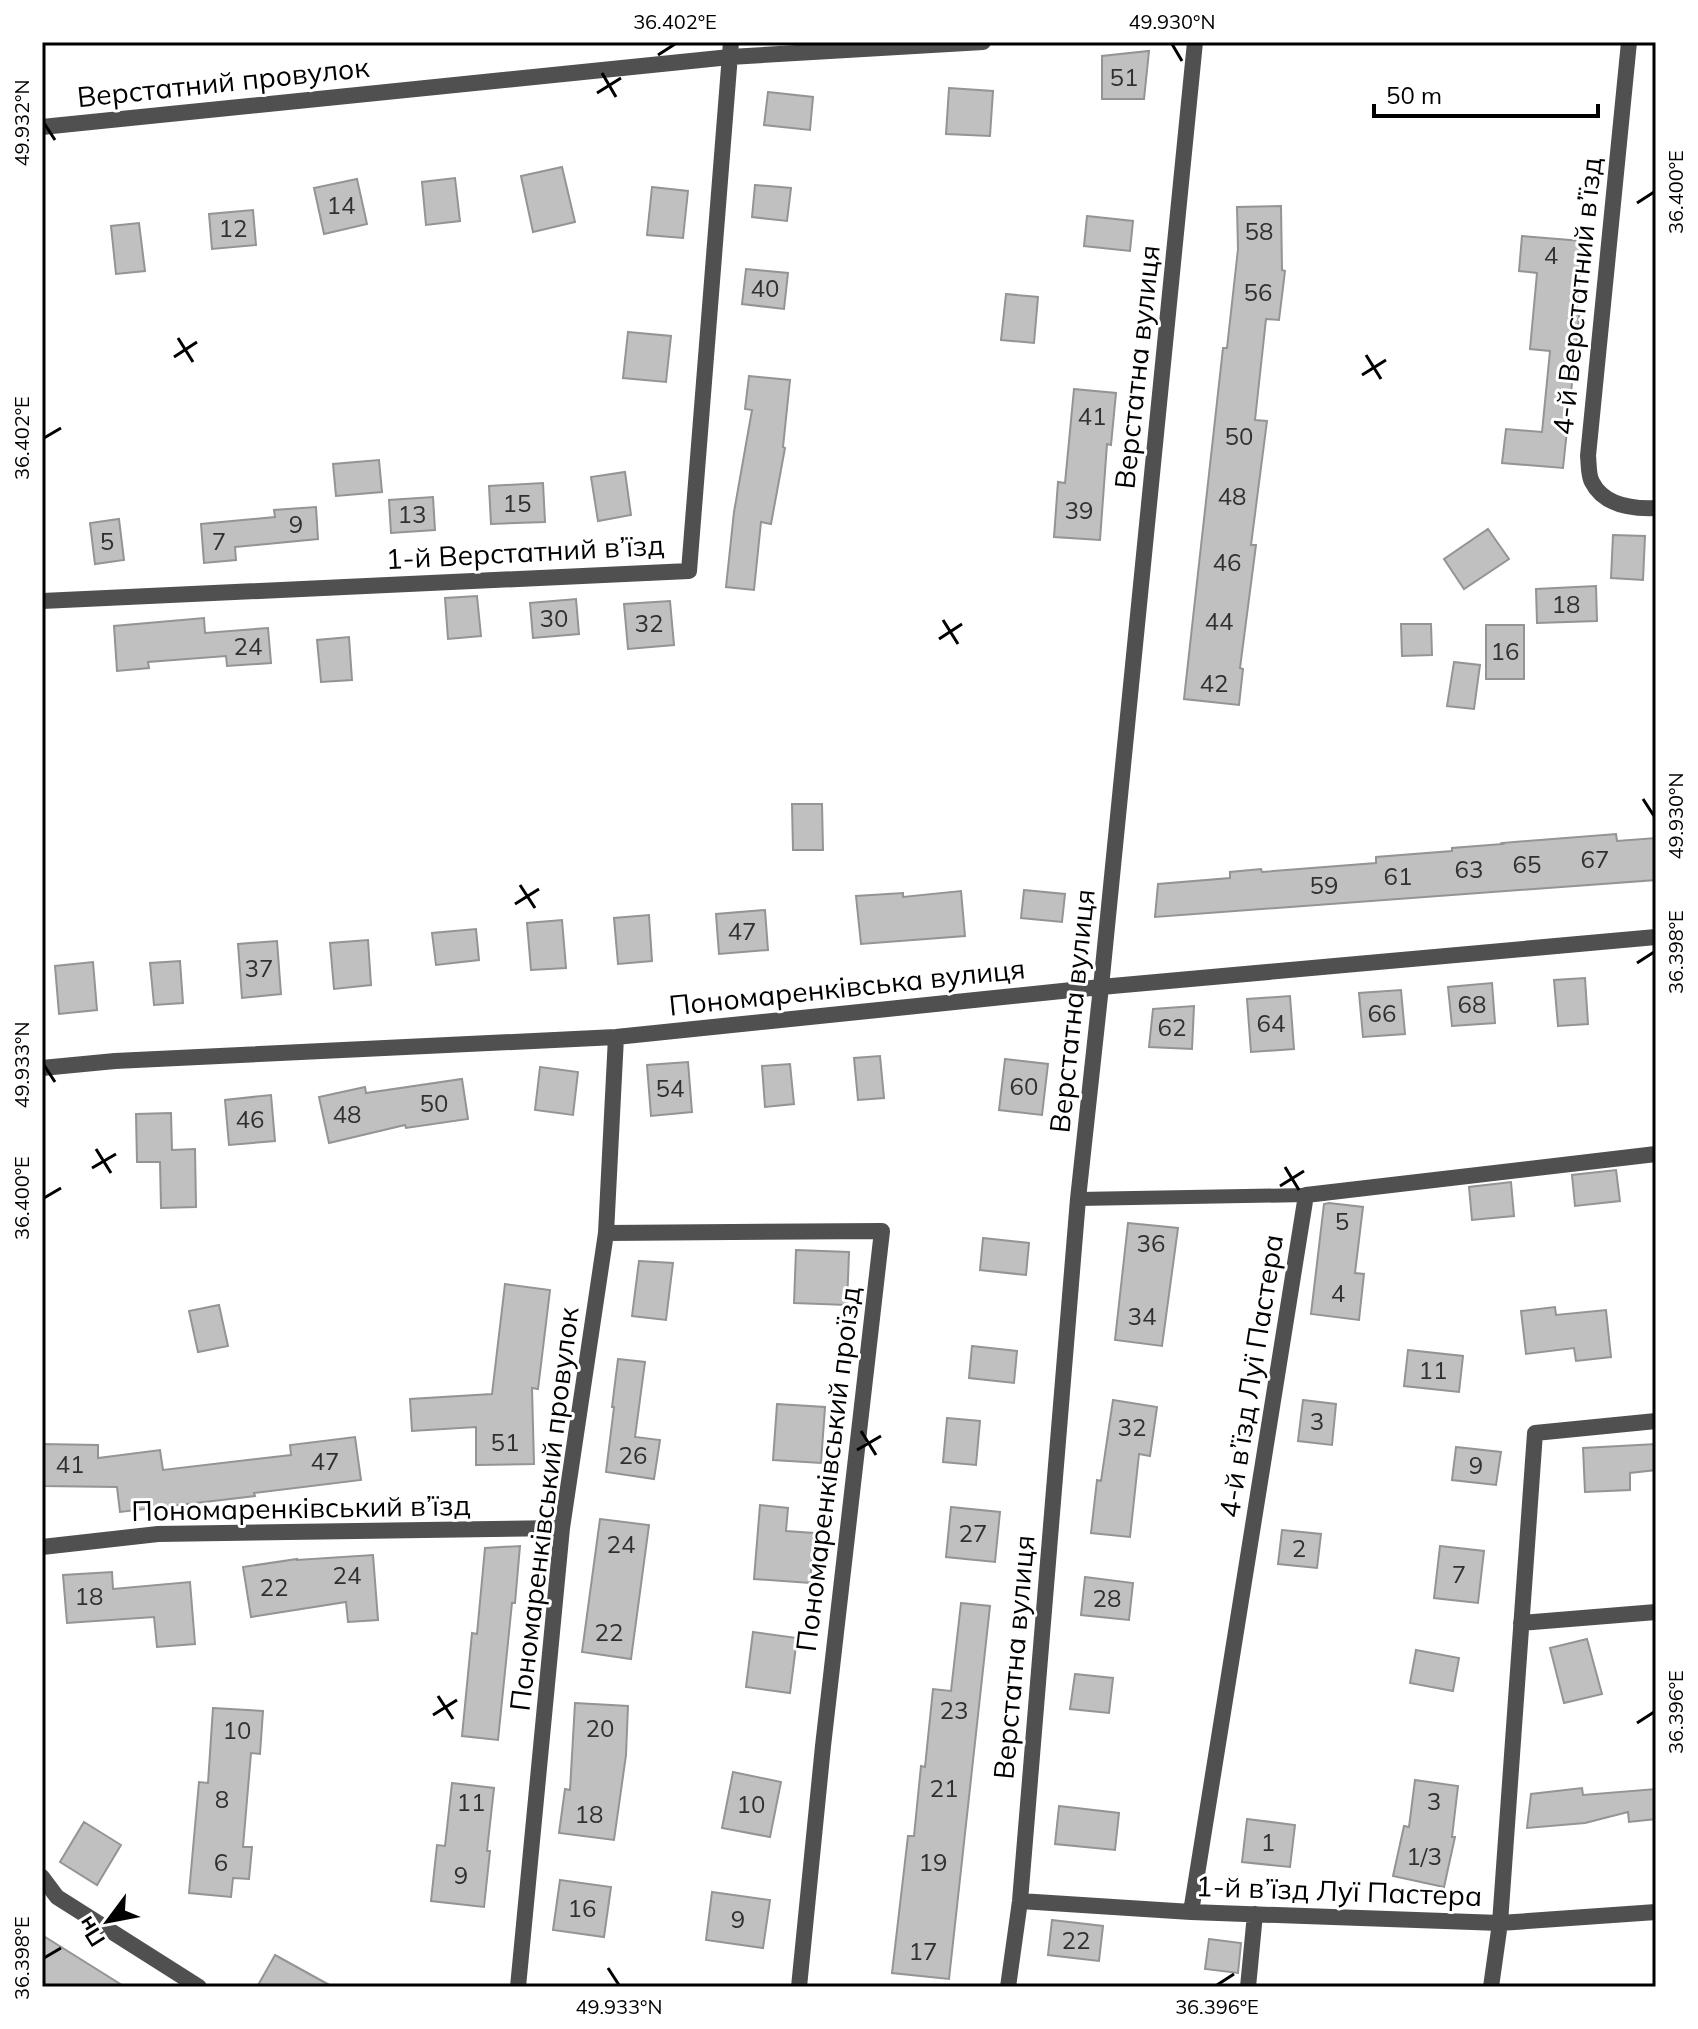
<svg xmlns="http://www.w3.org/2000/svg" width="1698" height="2029" font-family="Mulish,sans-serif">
<rect width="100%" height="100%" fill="#fff"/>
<!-- building -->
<path fill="#c0c0c0" stroke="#949494" stroke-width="2" d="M 1149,51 L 1144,99 L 1102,99 L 1102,56 Z
M 949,88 L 993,91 L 990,136 L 946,134 Z
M 768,92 L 813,97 L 810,130 L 764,125 Z
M 562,167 L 575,222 L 533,232 L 521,176 Z
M 455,178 L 460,221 L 426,225 L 422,182 Z
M 357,179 L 367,224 L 324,234 L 314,188 Z
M 755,185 L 791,188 L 787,221 L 752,217 Z
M 652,187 L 688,191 L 683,238 L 647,235 Z
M 1281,206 L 1282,270 L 1285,271 L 1279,320 L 1266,319 L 1255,420 L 1267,421 L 1251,545 L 1256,545 L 1240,668 L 1243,669 L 1239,705 L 1184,699 L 1223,348 L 1227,348 L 1238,249 L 1237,207 Z
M 253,210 L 256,245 L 212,249 L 209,214 Z
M 1087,216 L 1133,221 L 1130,251 L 1084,246 Z
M 139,223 L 145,271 L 116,274 L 111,226 Z
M 1522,236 L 1582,241 L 1577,308 L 1580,308 L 1563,468 L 1502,463 L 1506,429 L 1542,432 L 1550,351 L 1530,349 L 1537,273 L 1519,271 Z
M 746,269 L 788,273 L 784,309 L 742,304 Z
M 1006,294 L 1038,297 L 1034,343 L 1001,340 Z
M 628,332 L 671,336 L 666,382 L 623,378 Z
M 749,376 L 790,380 L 783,447 L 785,448 L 771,524 L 761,522 L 754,590 L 726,587 L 734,512 L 752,410 L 745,409 Z
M 1074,389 L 1116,393 L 1111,445 L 1107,444 L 1100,540 L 1054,537 L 1058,482 L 1065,483 Z
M 379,460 L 382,492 L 336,496 L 333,464 Z
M 625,472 L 631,515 L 598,521 L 591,477 Z
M 543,483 L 545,522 L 491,524 L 489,486 Z
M 433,497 L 435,530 L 391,533 L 389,500 Z
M 316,507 L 318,539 L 235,547 L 236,560 L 204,563 L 201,524 L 275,517 L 274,510 Z
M 119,519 L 124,560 L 95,564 L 90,523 Z
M 1488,529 L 1509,559 L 1464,589 L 1444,559 Z
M 1613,535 L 1645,536 L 1643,580 L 1611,578 Z
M 1596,586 L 1597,621 L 1537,623 L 1536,589 Z
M 477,596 L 481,636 L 448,639 L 445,598 Z
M 576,599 L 579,634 L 533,638 L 530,603 Z
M 670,601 L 674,645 L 628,649 L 624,604 Z
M 204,618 L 205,633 L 268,628 L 271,663 L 227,666 L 226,656 L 148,662 L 149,668 L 117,671 L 114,626 Z
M 1401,624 L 1431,624 L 1432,655 L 1402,656 Z
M 1486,625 L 1524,625 L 1524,679 L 1486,679 Z
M 349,637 L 352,680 L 321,682 L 317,640 Z
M 1454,662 L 1480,665 L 1474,709 L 1447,706 Z
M 792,804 L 822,804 L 823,850 L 793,850 Z
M 1616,834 L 1617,841 L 1656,838 L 1656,880 L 1155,917 L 1158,884 L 1230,878 L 1230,872 L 1261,869 L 1262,872 L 1376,863 L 1376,857 L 1452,851 L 1452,848 L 1503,844 L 1502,843 Z
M 1024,890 L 1065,894 L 1062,922 L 1021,918 Z
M 961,891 L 965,936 L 861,944 L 856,896 L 903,893 L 903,897 Z
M 765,910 L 768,950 L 719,954 L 716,914 Z
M 649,915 L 652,961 L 618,964 L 614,918 Z
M 562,920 L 566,968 L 531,970 L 527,923 Z
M 476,929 L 479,960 L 436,965 L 432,933 Z
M 368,940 L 371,985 L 334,989 L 330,943 Z
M 277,941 L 281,994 L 242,998 L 238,944 Z
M 180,961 L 183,1003 L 154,1005 L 150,963 Z
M 93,962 L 97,1010 L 59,1014 L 55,966 Z
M 1585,978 L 1588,1024 L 1558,1026 L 1554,980 Z
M 1492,983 L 1495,1023 L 1452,1026 L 1448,987 Z
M 1401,990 L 1405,1034 L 1363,1037 L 1359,993 Z
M 1290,996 L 1294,1049 L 1251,1052 L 1247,999 Z
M 1194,1006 L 1192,1049 L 1149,1047 L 1153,1009 Z
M 880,1056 L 884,1098 L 858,1100 L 854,1058 Z
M 1005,1059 L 1048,1064 L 1042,1115 L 999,1110 Z
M 688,1062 L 692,1112 L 651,1116 L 647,1065 Z
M 790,1064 L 794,1104 L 765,1107 L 762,1066 Z
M 540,1067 L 578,1072 L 573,1115 L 535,1110 Z
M 462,1079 L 468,1119 L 406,1128 L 405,1125 L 329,1143 L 319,1097 L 365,1087 L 366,1093 Z
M 271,1095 L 275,1141 L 229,1145 L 225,1100 Z
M 171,1113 L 172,1150 L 195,1149 L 196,1207 L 161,1208 L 160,1162 L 137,1162 L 136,1114 Z
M 1616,1170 L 1620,1201 L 1575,1206 L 1572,1175 Z
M 1511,1182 L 1514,1216 L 1472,1220 L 1469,1187 Z
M 1329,1203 L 1363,1207 L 1355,1273 L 1364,1274 L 1359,1320 L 1311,1314 L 1324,1204 Z
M 1128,1223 L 1178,1228 L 1162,1346 L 1115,1340 Z
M 983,1238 L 1029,1243 L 1026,1275 L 980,1270 Z
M 796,1250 L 849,1252 L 847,1305 L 794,1303 Z
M 639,1261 L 673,1263 L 666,1320 L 632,1316 Z
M 505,1284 L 550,1290 L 538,1389 L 532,1388 L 534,1464 L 476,1465 L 476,1427 L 412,1431 L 410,1399 L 492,1394 Z
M 219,1305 L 228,1346 L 198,1352 L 189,1311 Z
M 1555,1307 L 1556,1315 L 1606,1310 L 1611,1357 L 1576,1361 L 1574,1348 L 1526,1354 L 1521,1311 Z
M 972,1346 L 1017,1351 L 1014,1383 L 969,1378 Z
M 1408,1350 L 1463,1356 L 1459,1392 L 1404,1386 Z
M 618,1359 L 645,1362 L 635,1437 L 660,1440 L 654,1479 L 606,1472 L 614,1407 L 612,1407 Z
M 1113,1400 L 1157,1407 L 1150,1456 L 1139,1454 L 1130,1537 L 1091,1533 L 1097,1480 L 1101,1481 Z
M 1303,1400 L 1336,1404 L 1332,1445 L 1298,1441 Z
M 777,1404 L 825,1407 L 821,1463 L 773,1460 Z
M 947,1418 L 980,1421 L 976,1465 L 943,1462 Z
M 355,1437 L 361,1480 L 254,1493 L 255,1496 L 120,1512 L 117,1487 L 42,1486 L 42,1444 L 98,1445 L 98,1458 L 160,1450 L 163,1470 L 291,1455 L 290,1445 Z
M 1656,1444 L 1656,1470 L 1630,1473 L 1630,1490 L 1585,1492 L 1583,1448 Z
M 1456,1447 L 1501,1452 L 1496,1485 L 1452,1480 Z
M 760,1505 L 788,1508 L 786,1531 L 814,1533 L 810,1583 L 754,1579 Z
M 951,1507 L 1000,1512 L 995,1562 L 946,1557 Z
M 600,1519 L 649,1525 L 631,1659 L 582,1652 Z
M 1282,1530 L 1321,1534 L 1317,1568 L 1278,1564 Z
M 520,1546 L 515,1603 L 512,1603 L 498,1740 L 462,1736 L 472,1633 L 477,1634 L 485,1548 Z
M 1440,1546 L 1484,1551 L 1478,1603 L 1434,1598 Z
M 373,1555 L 378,1620 L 348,1622 L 346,1602 L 251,1617 L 243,1567 L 297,1559 L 297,1560 Z
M 112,1572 L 113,1589 L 190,1582 L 195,1644 L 157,1647 L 154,1617 L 67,1623 L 63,1575 Z
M 1085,1577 L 1133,1583 L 1129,1620 L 1081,1615 Z
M 961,1603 L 990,1606 L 949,1979 L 892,1973 L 908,1836 L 914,1836 L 921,1766 L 925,1767 L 933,1689 L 951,1691 Z
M 753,1632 L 797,1638 L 790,1693 L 746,1687 Z
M 1587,1639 L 1602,1694 L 1564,1703 L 1550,1648 Z
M 1416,1650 L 1459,1658 L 1453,1691 L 1410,1683 Z
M 1075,1674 L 1113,1678 L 1109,1713 L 1070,1709 Z
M 575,1703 L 628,1706 L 626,1755 L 614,1840 L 559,1833 L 565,1789 L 570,1790 Z
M 213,1708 L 263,1711 L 260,1754 L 251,1753 L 243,1847 L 252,1847 L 249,1879 L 233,1878 L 231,1897 L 189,1893 L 199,1782 L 208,1783 Z
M 733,1772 L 781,1782 L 770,1837 L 722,1828 Z
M 1415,1780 L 1458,1786 L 1452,1837 L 1455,1837 L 1444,1887 L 1393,1876 L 1404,1826 L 1409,1827 Z
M 452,1783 L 494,1788 L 487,1851 L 490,1851 L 484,1907 L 431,1901 L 437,1845 L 445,1846 Z
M 1582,1788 L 1583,1795 L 1656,1789 L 1656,1819 L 1629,1822 L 1628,1812 L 1585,1823 L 1527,1828 L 1531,1794 Z
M 1059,1806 L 1119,1813 L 1115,1850 L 1055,1844 Z
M 1247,1819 L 1295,1825 L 1290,1867 L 1242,1862 Z
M 84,1822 L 121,1845 L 97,1885 L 60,1862 Z
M 560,1880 L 611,1887 L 604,1937 L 553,1930 Z
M 712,1892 L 770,1900 L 763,1948 L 706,1940 Z
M 1052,1920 L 1103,1926 L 1099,1961 L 1048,1955 Z
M 42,1935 L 125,1987 L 42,1987 Z
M 1209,1939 L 1241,1943 L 1238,1973 L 1205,1969 Z
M 275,1955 L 333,1987 L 257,1987 Z"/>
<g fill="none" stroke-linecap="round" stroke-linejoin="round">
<!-- lane -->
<path stroke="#505050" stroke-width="14" d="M 1078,1199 L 1306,1195"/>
<!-- street -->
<path stroke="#505050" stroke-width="16" d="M 1629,42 L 1588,456 C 1589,463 1588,475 1592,482 C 1604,506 1632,509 1656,508
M 42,127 L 730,57 L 983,42
M 42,601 L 689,571 L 731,42
M 42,1068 L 115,1061 L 616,1037 L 1101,987 L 1656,937
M 606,1233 L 882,1231 L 823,1746 L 799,1987
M 42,1547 L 158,1534 L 562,1528
M 1521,1623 L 1656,1612
M 42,1877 L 57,1897 L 199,1987
M 1020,1901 L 1191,1912 L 1500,1923 L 1656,1912
M 1191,1912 L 1306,1195 L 1656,1154
M 518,1987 L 562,1528 L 606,1233 L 616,1037
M 1008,1987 L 1020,1901 L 1078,1199 L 1101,987 L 1195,42
M 1248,1987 L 1255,1914
M 1491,1987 L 1500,1923 L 1535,1433 L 1656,1421"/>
</g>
<!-- ticks -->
<path fill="none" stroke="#000" stroke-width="3" d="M 1172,44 L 1182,61M 658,55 L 675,44M 602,73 L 616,97M 597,93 L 621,78M 44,123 L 55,140M 1637,203 L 1654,192M 178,338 L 193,362M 1366,355 L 1381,379M 174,357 L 197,342M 1362,375 L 1386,360M 44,438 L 61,428M 943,620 L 958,644M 939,639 L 962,624M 1643,799 L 1654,816M 520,885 L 535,908M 515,904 L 539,889M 1637,963 L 1654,952M 44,1065 L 55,1082M 96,1149 L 111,1173M 1285,1167 L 1299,1190M 92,1168 L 116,1154M 1280,1186 L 1304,1171M 44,1198 L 61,1188M 861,1431 L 876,1455M 857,1450 L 881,1436M 438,1696 L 453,1719M 433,1715 L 457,1700M 1637,1723 L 1654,1712M 44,1958 L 61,1948M 608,1968 L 619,1985M 1217,1985 L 1234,1974"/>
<g text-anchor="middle" stroke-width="6" stroke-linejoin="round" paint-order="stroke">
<!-- number labels -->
<g font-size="24" fill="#303030">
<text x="1124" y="86">51</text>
<text x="341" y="214">14</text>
<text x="233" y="237">12</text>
<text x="1259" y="240">58</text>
<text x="1551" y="264">4</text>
<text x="765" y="297">40</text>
<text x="1258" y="301">56</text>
<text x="1092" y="425">41</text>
<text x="1239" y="445">50</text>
<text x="1232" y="505">48</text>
<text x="517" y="512">15</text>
<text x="1079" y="519">39</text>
<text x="412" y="523">13</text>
<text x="296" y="533">9</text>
<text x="107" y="550">5</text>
<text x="219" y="550">7</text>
<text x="1227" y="571">46</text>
<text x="1566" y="613">18</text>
<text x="554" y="627">30</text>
<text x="1219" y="630">44</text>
<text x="649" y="632">32</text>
<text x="248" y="655">24</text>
<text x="1505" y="660">16</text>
<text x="1214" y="692">42</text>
<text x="1595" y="868">67</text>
<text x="1527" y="873">65</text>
<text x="1469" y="878">63</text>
<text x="1398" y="885">61</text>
<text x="1324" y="894">59</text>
<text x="742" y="940">47</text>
<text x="259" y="977">37</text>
<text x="1472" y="1013">68</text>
<text x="1382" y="1022">66</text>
<text x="1271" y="1032">64</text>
<text x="1172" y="1036">62</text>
<text x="1024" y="1095">60</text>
<text x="670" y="1097">54</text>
<text x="434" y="1112">50</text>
<text x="347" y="1123">48</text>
<text x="250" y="1128">46</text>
<text x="1342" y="1230">5</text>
<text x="1151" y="1252">36</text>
<text x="1338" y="1302">4</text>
<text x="1142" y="1325">34</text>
<text x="1433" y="1379">11</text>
<text x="1317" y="1430">3</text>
<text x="1132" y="1436">32</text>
<text x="505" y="1451">51</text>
<text x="633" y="1464">26</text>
<text x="325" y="1470">47</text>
<text x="70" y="1473">41</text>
<text x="1476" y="1474">9</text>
<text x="973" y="1542">27</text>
<text x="621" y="1553">24</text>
<text x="1299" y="1557">2</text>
<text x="1459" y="1583">7</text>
<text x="347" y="1584">24</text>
<text x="274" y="1596">22</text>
<text x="89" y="1605">18</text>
<text x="1107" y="1607">28</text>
<text x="609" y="1641">22</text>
<text x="954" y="1719">23</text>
<text x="600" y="1737">20</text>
<text x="237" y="1739">10</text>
<text x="944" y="1797">21</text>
<text x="222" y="1808">8</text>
<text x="1434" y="1810">3</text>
<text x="471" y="1811">11</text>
<text x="751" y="1813">10</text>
<text x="589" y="1823">18</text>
<text x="1268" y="1851">1</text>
<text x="1424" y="1865">1/3</text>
<text x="221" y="1871">6</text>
<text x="933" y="1871">19</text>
<text x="461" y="1884">9</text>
<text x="582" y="1917">16</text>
<text x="738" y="1928">9</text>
<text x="1076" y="1949">22</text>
<text x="923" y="1960">17</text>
</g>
<!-- street labels -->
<g font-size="28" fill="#000" stroke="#fff">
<text transform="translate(223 82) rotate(-6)" y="10">Верстатний провулок</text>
<text transform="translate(1577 296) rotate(-84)" y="10">4-й Верстатний в’їзд</text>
<text transform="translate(1137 367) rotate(-84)" y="10">Верстатна вулиця</text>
<text transform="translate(525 552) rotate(-3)" y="10">1-й Верстатний в’їзд</text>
<text transform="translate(847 987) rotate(-6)" y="10">Пономаренківська вулиця</text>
<text transform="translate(1072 1011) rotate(-84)" y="10">Верстатна вулиця</text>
<text transform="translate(1251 1376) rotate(-81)" y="10">4-й в’їзд Луї Пастера</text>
<text transform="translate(828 1469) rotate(-83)" y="10">Пономаренківський проїзд</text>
<text transform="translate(301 1508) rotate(-1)" y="10">Пономаренківський в’їзд</text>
<text transform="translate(544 1509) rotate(-83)" y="10">Пономаренківський провулок</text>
<text transform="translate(1014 1657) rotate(-85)" y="10">Верстатна вулиця</text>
<text transform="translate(1339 1891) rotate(2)" y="10">1-й в’їзд Луї Пастера</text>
</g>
</g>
<!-- border -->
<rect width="1698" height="2029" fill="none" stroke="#ffffff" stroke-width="88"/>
<!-- north arrow -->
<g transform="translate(108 1921) rotate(238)" stroke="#ffffff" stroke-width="6" paint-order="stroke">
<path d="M0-6L14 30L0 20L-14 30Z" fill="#000000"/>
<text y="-12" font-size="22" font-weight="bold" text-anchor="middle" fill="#000000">Пн</text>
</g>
<!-- scale -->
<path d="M1374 104v12h224v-12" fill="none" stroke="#000000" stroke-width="4"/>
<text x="1386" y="104" font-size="24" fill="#000000" stroke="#ffffff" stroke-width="6" paint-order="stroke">50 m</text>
<rect x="44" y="44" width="1610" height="1941" fill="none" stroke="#000" stroke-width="3"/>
<g font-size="20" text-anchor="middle" fill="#000">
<text x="675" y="29">36.402°E</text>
<text x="1172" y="29">49.930°N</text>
<text transform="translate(22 123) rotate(-90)" y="7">49.932°N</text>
<text transform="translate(1676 192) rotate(-90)" y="7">36.400°E</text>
<text transform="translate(22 438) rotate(-90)" y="7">36.402°E</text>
<text transform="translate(1676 816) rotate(-90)" y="7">49.930°N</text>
<text transform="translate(1676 952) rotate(-90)" y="7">36.398°E</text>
<text transform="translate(22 1065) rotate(-90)" y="7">49.933°N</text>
<text transform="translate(22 1198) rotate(-90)" y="7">36.400°E</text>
<text transform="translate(1676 1712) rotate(-90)" y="7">36.396°E</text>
<text transform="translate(22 1958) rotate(-90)" y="7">36.398°E</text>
<text x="619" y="2014">49.933°N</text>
<text x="1217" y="2014">36.396°E</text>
</g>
</svg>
